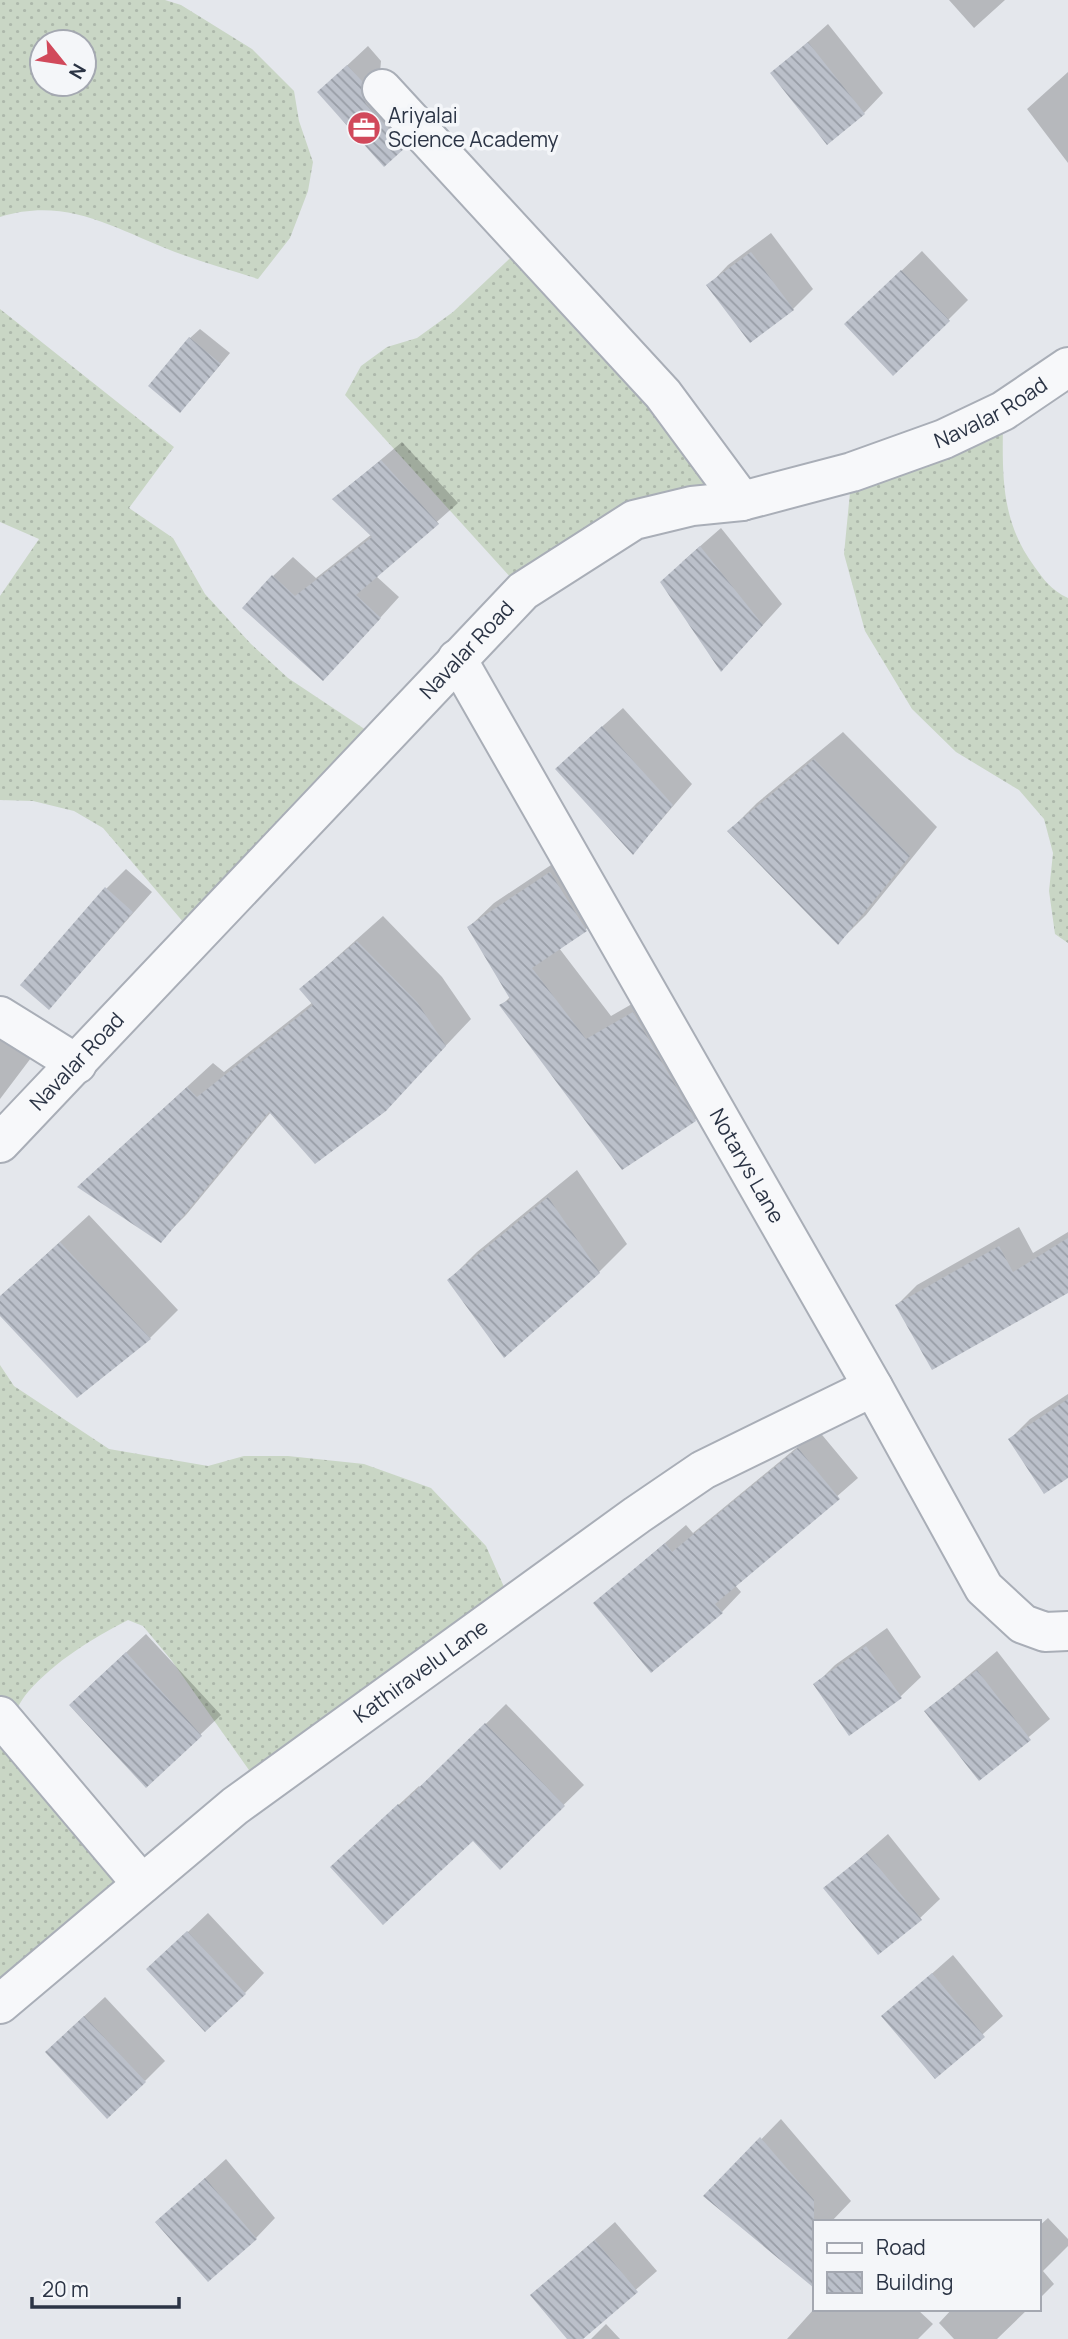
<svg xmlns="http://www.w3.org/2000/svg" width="1068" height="2339" font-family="Manrope,sans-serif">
<defs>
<pattern id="grass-dots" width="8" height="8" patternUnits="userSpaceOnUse" patternTransform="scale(1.75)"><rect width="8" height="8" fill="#c9d6c5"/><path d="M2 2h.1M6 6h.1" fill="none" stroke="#adb8ab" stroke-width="1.8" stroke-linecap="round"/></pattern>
<pattern id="building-back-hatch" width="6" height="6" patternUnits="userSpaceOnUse" patternTransform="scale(1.75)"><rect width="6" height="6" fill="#bbc0ca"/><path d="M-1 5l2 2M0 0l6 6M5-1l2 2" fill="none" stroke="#989da6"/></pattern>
</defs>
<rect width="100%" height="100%" fill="#e4e7ec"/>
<!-- grass -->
<path fill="url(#grass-dots)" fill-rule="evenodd" d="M 0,0 L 165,0 L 181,5 L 252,49 L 294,91 L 299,121 L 313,162 L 308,191 L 290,238 L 258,279 C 230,270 202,262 175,252 C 115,229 67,196 0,217 ZM 84,42 L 84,84 L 42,84 L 42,42 Z
M 525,244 L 742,501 L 692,506 L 523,591 L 345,395 L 361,366 L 387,347 L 417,338 L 453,312 Z
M 0,309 L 174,447 L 129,508 L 173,538 L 205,594 L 251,644 L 288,678 L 381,740 L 196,937 L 103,828 L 74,811 L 33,801 L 0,800 L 0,596 L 39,539 L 0,522 Z
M 1003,411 C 1003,468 998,517 1034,566 C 1044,580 1051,590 1068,598 L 1068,943 L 1055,934 L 1049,891 L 1053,853 L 1044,819 L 1019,790 L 956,752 L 912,709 L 865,631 L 844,554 L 852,472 Z
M 0,1365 L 14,1386 L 109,1449 L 208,1466 L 244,1456 L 288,1456 L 364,1464 L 431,1488 L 486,1546 L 512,1605 L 261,1787 L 172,1661 L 143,1626 L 128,1620 C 93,1638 55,1661 28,1692 C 20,1701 14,1715 8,1726 L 142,1884 L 0,2004 Z"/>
<!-- shadow -->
<path fill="#0003" d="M 949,0 L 1005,0 L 974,28 Z
M 828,24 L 883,93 L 864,113 L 773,73 Z
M 368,46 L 381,61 L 380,73 L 424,126 L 384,165 L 339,73 Z
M 1068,72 L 1068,163 L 1027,109 Z
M 771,233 L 813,289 L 793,309 L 709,285 L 728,265 Z
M 922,251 L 968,300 L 948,320 L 866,305 Z
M 200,329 L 230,353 L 190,401 L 190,338 Z
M 402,442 L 458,503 L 376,576 L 399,597 L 343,659 L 273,576 L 293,557 L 316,578 L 372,534 L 334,499 Z
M 721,528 L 782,604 L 740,650 L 682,562 Z
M 623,708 L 692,784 L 633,853 L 577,749 Z
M 843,732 L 937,827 L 866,915 L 838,943 L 729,831 L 757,803 Z
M 575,849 L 610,905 L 586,929 L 559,948 L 611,1016 L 658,989 L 719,1095 L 695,1120 L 502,1005 L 511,996 L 469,927 L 494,903 Z
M 126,869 L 152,892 L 49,1008 L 106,889 Z
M 383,916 L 442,977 L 471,1019 L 385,1110 L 271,1112 L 186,1215 L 161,1240 L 79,1186 L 213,1063 L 224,1072 L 313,1002 L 301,989 Z
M 0,1023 L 37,1050 L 0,1099 Z
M 577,1170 L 627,1244 L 599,1272 L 449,1280 L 477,1252 Z
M 89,1215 L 178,1310 L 150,1338 L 77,1396 L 0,1314 L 0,1297 Z
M 1019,1227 L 1033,1253 L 1068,1232 L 1068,1291 L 897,1305 L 917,1285 Z
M 1068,1394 L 1068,1476 L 1010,1439 L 1030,1419 Z
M 818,1430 L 858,1478 L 735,1585 L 741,1592 L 722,1612 L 595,1603 L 686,1525 L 693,1533 Z
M 887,1628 L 921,1677 L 901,1696 L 850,1734 L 815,1685 L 835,1665 Z
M 146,1634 L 221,1715 L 146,1786 L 91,1685 Z
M 997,1651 L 1050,1719 L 979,1779 L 926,1711 Z
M 506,1704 L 584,1785 L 500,1867 L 473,1839 L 352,1848 L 419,1786 L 421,1788 Z
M 888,1834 L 940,1899 L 920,1918 L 826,1888 Z
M 208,1913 L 264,1973 L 245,1993 L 169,1950 Z
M 953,1955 L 1003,2016 L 935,2077 L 884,2016 Z
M 105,1997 L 165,2061 L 145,2081 L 67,2032 Z
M 781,2119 L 851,2201 L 831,2222 L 814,2222 L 814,2238 L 788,2264 L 706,2196 Z
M 226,2159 L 275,2218 L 256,2238 L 157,2222 Z
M 1048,2218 L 1068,2239 L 1068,2246 L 1043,2271 L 1054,2284 L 1038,2300 L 1038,2227 Z
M 615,2222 L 657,2271 L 580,2339 L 569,2339 L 532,2295 Z
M 814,2309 L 917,2309 L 933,2324 L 918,2339 L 787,2339 Z
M 952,2309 L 1028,2309 L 997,2339 L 954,2339 L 939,2323 Z
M 606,2324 L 620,2339 L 591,2339 Z"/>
<!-- building -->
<path fill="url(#building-back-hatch)" d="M 808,42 L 865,114 L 827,145 L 770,73 Z
M 347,65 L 362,81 L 361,93 L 366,104 L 406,147 L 384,167 L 317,92 Z
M 751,252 L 794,310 L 750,343 L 706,285 Z
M 901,270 L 950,321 L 893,376 L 844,324 Z
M 189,337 L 221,364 L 180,413 L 148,386 Z
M 381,460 L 439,524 L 356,595 L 381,618 L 323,681 L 242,608 L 272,575 L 295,596 L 372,537 L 332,499 Z
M 700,546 L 763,625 L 721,672 L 660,582 Z
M 602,726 L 673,805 L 633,855 L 555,769 Z
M 814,759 L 910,856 L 838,945 L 727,831 Z
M 550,872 L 587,931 L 532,968 L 586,1039 L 633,1012 L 696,1121 L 622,1170 L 499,1005 L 510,999 L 467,927 Z
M 105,887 L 133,912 L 49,1010 L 20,985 Z
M 357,941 L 417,1002 L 446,1046 L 386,1111 L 315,1164 L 269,1112 L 161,1243 L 77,1187 L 187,1087 L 197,1097 L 313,1005 L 299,989 Z
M 548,1197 L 600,1273 L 504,1358 L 447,1280 Z
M 1068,1238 L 1068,1293 L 932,1370 L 895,1305 L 999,1246 L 1013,1272 Z
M 60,1242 L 151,1339 L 77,1398 L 0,1316 L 0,1296 Z
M 1068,1399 L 1068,1478 L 1044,1494 L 1008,1439 Z
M 798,1448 L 840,1499 L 715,1604 L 723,1613 L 651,1673 L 593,1603 L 665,1543 L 672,1552 Z
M 866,1646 L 902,1698 L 849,1736 L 813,1684 Z
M 126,1652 L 202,1736 L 146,1788 L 69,1705 Z
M 977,1670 L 1031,1740 L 979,1781 L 924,1711 Z
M 485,1723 L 565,1806 L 500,1870 L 473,1841 L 383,1925 L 330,1867 L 398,1804 L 400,1806 Z
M 867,1853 L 922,1920 L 878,1955 L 823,1888 Z
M 187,1931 L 246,1994 L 205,2032 L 146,1969 Z
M 932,1973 L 985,2037 L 935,2079 L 881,2016 Z
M 84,2016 L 146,2082 L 107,2119 L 45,2052 Z
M 760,2137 L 814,2200 L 814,2288 L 703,2196 Z
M 205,2178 L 257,2239 L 208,2282 L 155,2222 Z
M 595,2240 L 638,2292 L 583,2339 L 567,2339 L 530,2295 Z"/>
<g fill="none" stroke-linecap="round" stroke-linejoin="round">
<!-- minor casing -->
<g stroke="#a9aeb7" stroke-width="42">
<g id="minor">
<path d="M 382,89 L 663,394 L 742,501"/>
<path id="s1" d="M 457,659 L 873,1387 L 984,1588 L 1023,1624 L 1045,1632 L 1068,1631"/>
<path d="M 0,1016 L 77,1064"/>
<path d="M 0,1716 L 142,1884"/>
<path id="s2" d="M 0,2004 L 235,1806 L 637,1515 L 703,1470 L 873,1387"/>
</g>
</g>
<!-- tertiary casing -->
<g stroke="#a9aeb7" stroke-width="42">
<g id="tertiary">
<path id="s3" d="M 0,1143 L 523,591 L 634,520 L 692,506 L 742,501 L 852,472 L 944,439 L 1003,411 L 1068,367"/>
</g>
</g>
<!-- minor -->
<use href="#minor" stroke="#f7f8fa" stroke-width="38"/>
<!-- tertiary -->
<use href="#tertiary" stroke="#f7f8fa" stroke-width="38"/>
</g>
<!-- icons -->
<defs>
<g id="office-disc" transform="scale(1.75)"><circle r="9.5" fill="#d1495b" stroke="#f4f6f9"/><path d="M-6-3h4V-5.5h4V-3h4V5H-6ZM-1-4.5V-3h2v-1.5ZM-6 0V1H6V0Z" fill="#fff"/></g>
</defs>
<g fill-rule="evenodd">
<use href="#office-disc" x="364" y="128"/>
</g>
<g text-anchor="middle" stroke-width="7" stroke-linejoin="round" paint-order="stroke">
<!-- poi labels -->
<g font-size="21" fill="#2b3445" stroke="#f4f6f9" text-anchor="start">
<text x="388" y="123">Ariyalai<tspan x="388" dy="24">Science Academy</tspan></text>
</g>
<!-- street labels -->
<g font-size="21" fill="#2b3445" stroke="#f4f6f9">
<text dy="7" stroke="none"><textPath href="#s3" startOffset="1267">Navalar Road</textPath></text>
<text dy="7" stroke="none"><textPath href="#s3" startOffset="679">Navalar Road</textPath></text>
<text dy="7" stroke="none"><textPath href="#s3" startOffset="112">Navalar Road</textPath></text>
<text dy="7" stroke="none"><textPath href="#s1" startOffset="584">Notarys Lane</textPath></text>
<text dy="7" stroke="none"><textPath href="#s2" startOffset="537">Kathiravelu Lane</textPath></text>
</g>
</g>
<!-- legend -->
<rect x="813" y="2220" width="228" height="91" fill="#f4f6f9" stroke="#a4a8b1" stroke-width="2"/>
<rect x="827" y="2243" width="35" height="10" fill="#f7f8fa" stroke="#a4a8b1" stroke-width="2"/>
<text x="876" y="2255" font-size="21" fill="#2b3445">Road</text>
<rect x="827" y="2272" width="35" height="21" fill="url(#building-back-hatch)" stroke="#a4a8b1" stroke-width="2"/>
<text x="876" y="2290" font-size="21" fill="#2b3445">Building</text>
<!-- north arrow -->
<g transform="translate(63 63) rotate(120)"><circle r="33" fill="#f4f6f9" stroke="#a4a8b1" stroke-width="2"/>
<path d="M0-5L12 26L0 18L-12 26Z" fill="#d1495b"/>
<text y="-10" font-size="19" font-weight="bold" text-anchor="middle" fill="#2b3445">N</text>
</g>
<!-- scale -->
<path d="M32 2297v10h147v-10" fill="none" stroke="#2b3445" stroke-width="3.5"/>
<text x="42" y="2297" font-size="21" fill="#2b3445" stroke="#f4f6f9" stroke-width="5" paint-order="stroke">20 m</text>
</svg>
